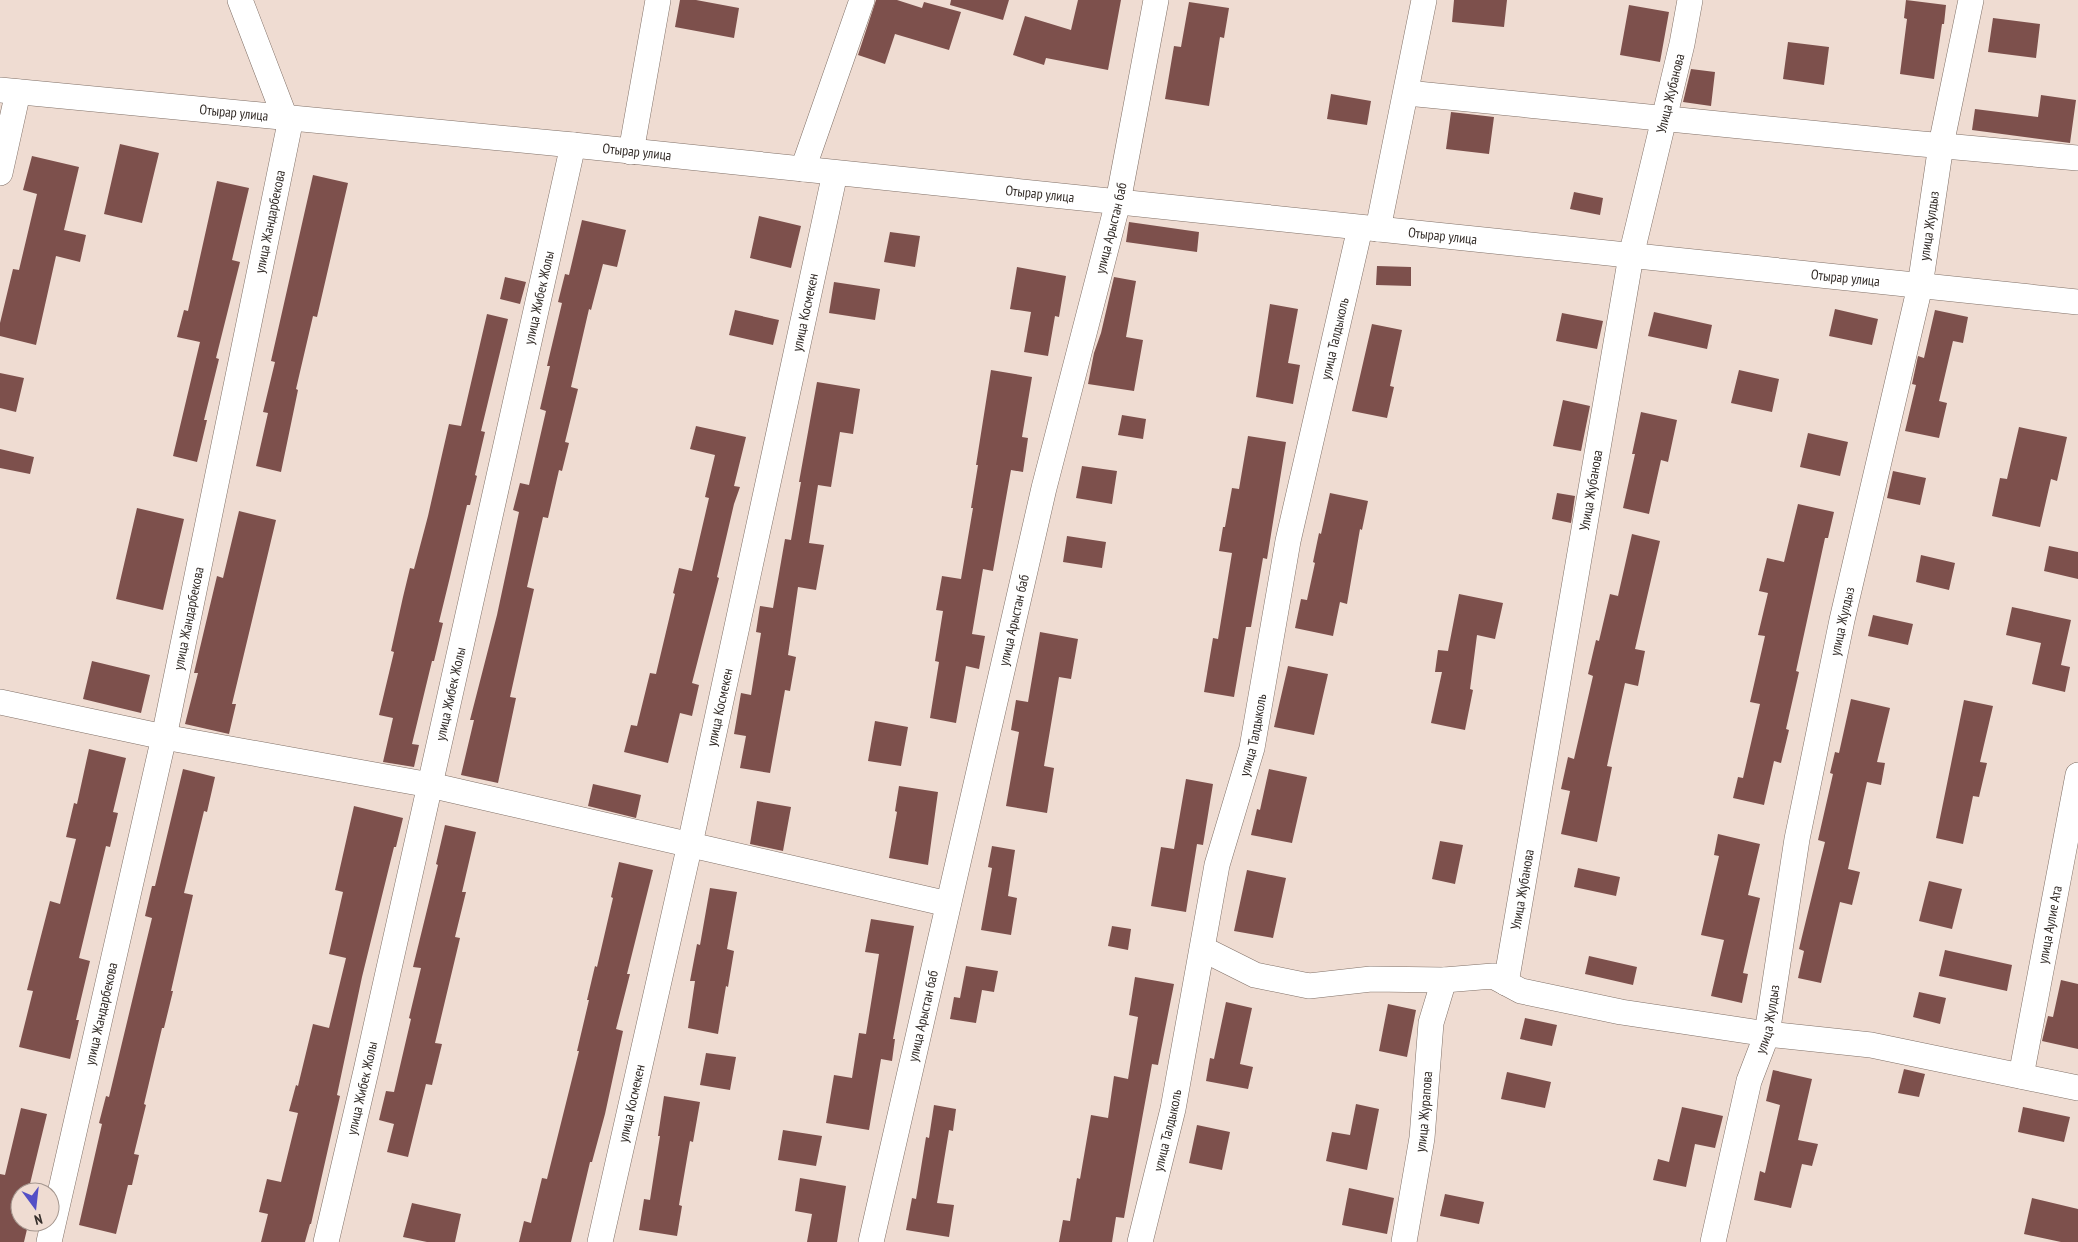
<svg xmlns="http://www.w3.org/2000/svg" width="2078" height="1242" font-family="'PT Sans Narrow',sans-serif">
<rect width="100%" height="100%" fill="#efdcd2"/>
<!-- building -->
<path fill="#7d504c" d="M 680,0 L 696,0 L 739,8 L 734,38 L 675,27 Z
M 876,0 L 897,0 L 922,8 L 924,2 L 961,12 L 949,50 L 895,34 L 885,64 L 858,55 Z
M 951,0 L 1009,0 L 1003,20 L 950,5 Z
M 1078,0 L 1121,0 L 1108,70 L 1046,58 L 1044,65 L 1013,55 L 1025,16 L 1071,30 Z
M 1454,0 L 1507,0 L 1504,27 L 1452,22 Z
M 1906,0 L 1946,5 L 1944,24 L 1942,24 L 1934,79 L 1900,74 L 1907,19 L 1904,18 Z
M 1189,2 L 1229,8 L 1224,38 L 1220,37 L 1209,106 L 1165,99 L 1174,46 L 1181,47 Z
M 1629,5 L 1669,12 L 1660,62 L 1620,55 Z
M 1993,18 L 2040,24 L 2036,58 L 1988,52 Z
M 1788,42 L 1829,47 L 1824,85 L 1783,79 Z
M 1691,69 L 1715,72 L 1711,106 L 1683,102 Z
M 1331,94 L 1371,101 L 1367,125 L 1327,119 Z
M 2041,95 L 2076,100 L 2070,143 L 1972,130 L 1975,109 L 2038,117 Z
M 1451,112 L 1494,117 L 1489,154 L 1446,149 Z
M 120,144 L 159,153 L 142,223 L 104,214 Z
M 32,156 L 79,167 L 64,230 L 86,235 L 80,262 L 56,256 L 36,345 L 0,336 L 0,323 L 13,269 L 19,270 L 37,194 L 23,190 Z
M 313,175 L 348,183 L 317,317 L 313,316 L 296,389 L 298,390 L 281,472 L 256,466 L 268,413 L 263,412 L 275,362 L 271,361 Z
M 217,181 L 249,188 L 232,260 L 240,262 L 216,358 L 219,359 L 204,420 L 207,420 L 197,462 L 173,456 L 200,342 L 177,337 L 184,310 L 188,311 Z
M 1574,192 L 1603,198 L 1600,215 L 1570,209 Z
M 759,216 L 801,226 L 791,268 L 750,258 Z
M 582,220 L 626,230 L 617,267 L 603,264 L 591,310 L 589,309 L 571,387 L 578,389 L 565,442 L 569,443 L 562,471 L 559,470 L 548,518 L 543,517 L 527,587 L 534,589 L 510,697 L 516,698 L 498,783 L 461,775 L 474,720 L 470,720 L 497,615 L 519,512 L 513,510 L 520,483 L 529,485 L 546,411 L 540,409 L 550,366 L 547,366 L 562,303 L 558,302 L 565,274 L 569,275 Z
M 1129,222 L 1199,232 L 1197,252 L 1126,242 Z
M 890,232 L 920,236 L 915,267 L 884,262 Z
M 1377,266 L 1411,267 L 1411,286 L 1376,285 Z
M 1017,267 L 1066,276 L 1059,317 L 1055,316 L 1048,356 L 1024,352 L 1031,312 L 1010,309 Z
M 505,277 L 526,282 L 520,304 L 500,299 Z
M 1114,277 L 1136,281 L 1126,337 L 1143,340 L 1134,391 L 1088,384 L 1094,353 L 1101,333 Z
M 834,282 L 880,289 L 875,320 L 829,313 Z
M 1270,304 L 1298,309 L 1288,363 L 1300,365 L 1293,404 L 1256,397 Z
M 1835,309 L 1878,319 L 1872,345 L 1829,336 Z
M 735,310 L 779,320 L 773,345 L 729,335 Z
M 1935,310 L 1968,317 L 1963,343 L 1953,341 L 1939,401 L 1947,403 L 1939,438 L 1905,431 L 1916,385 L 1912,384 L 1918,356 L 1924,358 Z
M 1654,312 L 1712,325 L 1707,349 L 1648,336 Z
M 1562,313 L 1603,321 L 1597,349 L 1556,341 Z
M 487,314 L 508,319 L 481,431 L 485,432 L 475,475 L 477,476 L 470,505 L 467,505 L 450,577 L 439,622 L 443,623 L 434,661 L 432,661 L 412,744 L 419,745 L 414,767 L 383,762 L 393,718 L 379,715 L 394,652 L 391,651 L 403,597 L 410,568 L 414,569 L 428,516 L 449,424 L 461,426 Z
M 1372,324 L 1402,330 L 1390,386 L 1394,387 L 1387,418 L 1352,411 Z
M 991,370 L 1032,377 L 1022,437 L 1028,438 L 1023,472 L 1011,470 L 993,571 L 983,569 L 972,634 L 985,636 L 979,669 L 966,666 L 956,723 L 930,718 L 939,662 L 935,661 L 943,611 L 936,610 L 942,576 L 961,579 L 973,508 L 971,508 L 978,465 L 976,465 Z
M 1739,370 L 1779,379 L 1772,412 L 1731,403 Z
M 0,373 L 24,378 L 16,412 L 0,408 Z
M 817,382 L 860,389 L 853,434 L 840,432 L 831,487 L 818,485 L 809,543 L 824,545 L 816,590 L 798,587 L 788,655 L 796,657 L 790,691 L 785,690 L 770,773 L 740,768 L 746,736 L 734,734 L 741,693 L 751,695 L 761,633 L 756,632 L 760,606 L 773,608 L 785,539 L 791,540 L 801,482 L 799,482 Z
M 1563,400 L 1590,406 L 1581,451 L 1553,446 Z
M 1641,412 L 1677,420 L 1668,462 L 1661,460 L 1649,514 L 1623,508 L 1635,454 L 1632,454 Z
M 1122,415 L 1146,419 L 1143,439 L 1118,435 Z
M 696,426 L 746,437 L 734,486 L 740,487 L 734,504 L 717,577 L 719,578 L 692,683 L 699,685 L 692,716 L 680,713 L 668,763 L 624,752 L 631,725 L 637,726 L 650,673 L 656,674 L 675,594 L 673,593 L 679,568 L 692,571 L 709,498 L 705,497 L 715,455 L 690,449 Z
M 2019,427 L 2067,437 L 2057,481 L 2051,479 L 2040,527 L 1992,516 L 2000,478 L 2007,479 Z
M 1808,433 L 1848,442 L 1840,476 L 1800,467 Z
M 1248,436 L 1286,442 L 1267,559 L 1263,558 L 1251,627 L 1246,627 L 1234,697 L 1204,692 L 1213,638 L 1218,639 L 1232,553 L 1219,551 L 1223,527 L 1225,527 L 1232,488 L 1239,489 Z
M 0,449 L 34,457 L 30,474 L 0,468 Z
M 1082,466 L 1117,471 L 1112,504 L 1076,498 Z
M 1893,471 L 1926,478 L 1920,505 L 1887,498 Z
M 1330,493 L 1368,501 L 1362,530 L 1360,529 L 1347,604 L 1340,602 L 1333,636 L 1295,628 L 1301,599 L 1307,600 L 1315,563 L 1313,562 L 1319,533 L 1321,534 Z
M 1557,493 L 1575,496 L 1571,523 L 1552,519 Z
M 1798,504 L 1834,512 L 1828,538 L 1825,538 L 1796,671 L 1799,672 L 1786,729 L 1789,730 L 1781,763 L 1774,761 L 1764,805 L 1733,798 L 1738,777 L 1743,778 L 1760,704 L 1750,702 L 1765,636 L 1758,635 L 1768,593 L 1759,591 L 1767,558 L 1784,562 Z
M 137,508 L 184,519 L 163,610 L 116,599 Z
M 239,511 L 276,520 L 232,704 L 236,704 L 229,734 L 185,724 L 198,673 L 194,673 L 217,576 L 223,578 Z
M 1632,534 L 1660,541 L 1635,649 L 1645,651 L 1638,686 L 1625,683 L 1607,766 L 1612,767 L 1597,842 L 1561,834 L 1570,791 L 1561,789 L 1568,757 L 1574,759 L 1593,676 L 1588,674 L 1596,640 L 1599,641 L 1610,594 L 1618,596 Z
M 1067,536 L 1106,542 L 1102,568 L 1063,562 Z
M 2049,546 L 2078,552 L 2078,579 L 2044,571 Z
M 1921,555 L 1955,563 L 1949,590 L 1916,582 Z
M 1459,594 L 1503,603 L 1495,639 L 1477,635 L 1470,689 L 1473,690 L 1465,730 L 1431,723 L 1442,672 L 1435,672 L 1438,650 L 1448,651 Z
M 2012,607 L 2071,620 L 2061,665 L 2070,667 L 2065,692 L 2032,684 L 2041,643 L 2006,635 Z
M 1873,615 L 1913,624 L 1908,645 L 1868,636 Z
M 1040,632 L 1078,639 L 1071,679 L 1059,677 L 1044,766 L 1054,768 L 1047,813 L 1006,806 L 1019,732 L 1011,730 L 1016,700 L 1028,702 Z
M 92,661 L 150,675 L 141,713 L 83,699 Z
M 1288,666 L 1328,674 L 1314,735 L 1274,727 Z
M 1851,699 L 1890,708 L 1877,762 L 1885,763 L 1881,785 L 1867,782 L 1848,869 L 1860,872 L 1852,905 L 1840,902 L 1821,983 L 1798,978 L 1804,951 L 1799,949 L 1825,842 L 1818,840 L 1833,774 L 1830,773 L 1835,752 L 1839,753 Z
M 1964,700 L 1993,706 L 1980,762 L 1987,763 L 1979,797 L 1973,796 L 1963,844 L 1936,838 Z
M 875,721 L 908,727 L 901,766 L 868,761 Z
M 89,749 L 126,758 L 113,812 L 118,813 L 110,847 L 106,846 L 79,958 L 90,961 L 76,1020 L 79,1020 L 70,1059 L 19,1047 L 33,991 L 27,990 L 50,901 L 60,904 L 76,839 L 66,837 L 74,803 L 77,804 Z
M 183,769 L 215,777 L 207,812 L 204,811 L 184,893 L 193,895 L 171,991 L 173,991 L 164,1028 L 162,1028 L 144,1104 L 146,1105 L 134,1154 L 139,1155 L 132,1185 L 128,1185 L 116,1234 L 79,1225 L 102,1124 L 99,1123 L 106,1096 L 109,1097 L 152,918 L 145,916 L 152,886 L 155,886 Z
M 1269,769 L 1307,777 L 1292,843 L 1251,835 L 1257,809 L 1260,810 Z
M 1186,779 L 1213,784 L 1203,845 L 1197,844 L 1186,912 L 1151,906 L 1161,847 L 1174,849 Z
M 593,784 L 641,795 L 636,818 L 588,806 Z
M 899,786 L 938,792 L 928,865 L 889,858 L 897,812 L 895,811 Z
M 757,801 L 791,807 L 783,851 L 750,844 Z
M 354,806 L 403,818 L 396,847 L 394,847 L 362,977 L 337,1095 L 340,1096 L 311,1224 L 310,1224 L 305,1242 L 261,1242 L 268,1214 L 259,1212 L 267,1179 L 281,1182 L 298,1113 L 289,1111 L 296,1085 L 298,1086 L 313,1024 L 329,1028 L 346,958 L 329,954 L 343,892 L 335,890 Z
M 445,825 L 476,832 L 462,892 L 466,892 L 455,937 L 460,938 L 435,1043 L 442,1044 L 432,1085 L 426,1084 L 408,1157 L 387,1152 L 394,1124 L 379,1120 L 386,1091 L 394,1092 L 411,1019 L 409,1018 L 421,968 L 413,967 L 438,865 L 436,864 Z
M 1718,834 L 1760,844 L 1748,895 L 1760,898 L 1743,973 L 1748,974 L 1742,1003 L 1711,996 L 1724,940 L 1701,935 L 1719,856 L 1714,855 Z
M 1440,841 L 1463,845 L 1455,884 L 1432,879 Z
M 992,846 L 1015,850 L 1008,896 L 1017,898 L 1011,935 L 981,930 L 992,868 L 988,867 Z
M 619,862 L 653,870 L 627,974 L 630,974 L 616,1029 L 623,1031 L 605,1114 L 592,1162 L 590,1162 L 571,1242 L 519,1242 L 524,1221 L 531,1223 L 542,1178 L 547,1179 L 579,1051 L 577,1051 L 589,1000 L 587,1000 L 595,966 L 597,967 L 613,898 L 611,897 Z
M 1578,868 L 1620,877 L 1616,896 L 1574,887 Z
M 1247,870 L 1286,878 L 1273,938 L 1234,931 Z
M 1929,881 L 1962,889 L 1952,929 L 1919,921 Z
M 710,888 L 737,892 L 727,949 L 734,951 L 728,987 L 726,986 L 718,1034 L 688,1028 L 695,981 L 690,981 L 697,944 L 700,945 Z
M 871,919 L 914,926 L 893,1039 L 895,1039 L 892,1061 L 881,1059 L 869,1130 L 826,1123 L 834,1075 L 852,1078 L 859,1033 L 866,1034 L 879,954 L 865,952 Z
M 1112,926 L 1131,929 L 1128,950 L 1108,946 Z
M 1945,950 L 2012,965 L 2007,991 L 1939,976 Z
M 1589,956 L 1637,967 L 1633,985 L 1585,974 Z
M 966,966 L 998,971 L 994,992 L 982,990 L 976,1023 L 950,1019 L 954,997 L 960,998 Z
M 1135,977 L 1174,984 L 1158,1065 L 1152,1064 L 1124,1218 L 1116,1217 L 1112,1242 L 1059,1242 L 1063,1220 L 1070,1221 L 1077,1178 L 1080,1179 L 1091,1115 L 1108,1118 L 1114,1076 L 1128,1079 L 1138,1017 L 1129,1015 Z
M 2061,980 L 2078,984 L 2078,1049 L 2042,1041 L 2048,1016 L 2053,1017 Z
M 1919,992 L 1946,998 L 1940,1024 L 1913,1017 Z
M 1226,1002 L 1252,1008 L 1240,1064 L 1253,1067 L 1248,1089 L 1206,1081 L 1210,1058 L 1214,1059 Z
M 1388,1004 L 1416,1010 L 1407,1057 L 1379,1051 Z
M 1525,1018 L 1557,1025 L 1552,1046 L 1520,1039 Z
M 706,1053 L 736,1057 L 730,1090 L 700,1085 Z
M 1904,1069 L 1925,1074 L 1919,1097 L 1898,1093 Z
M 1773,1070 L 1812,1079 L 1798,1140 L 1818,1144 L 1812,1166 L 1802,1164 L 1791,1208 L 1754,1200 L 1760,1171 L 1765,1173 L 1780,1105 L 1766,1101 Z
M 1507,1072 L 1551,1082 L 1545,1108 L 1501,1099 Z
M 664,1096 L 700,1102 L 693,1142 L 690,1141 L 679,1205 L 682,1206 L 677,1236 L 639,1230 L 644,1199 L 650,1200 L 660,1136 L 658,1136 Z
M 1356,1104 L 1379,1109 L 1367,1170 L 1326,1161 L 1332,1132 L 1350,1135 Z
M 934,1105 L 956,1109 L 953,1131 L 949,1130 L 937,1203 L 954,1205 L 949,1237 L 906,1230 L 912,1198 L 916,1199 L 926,1137 L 929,1138 Z
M 1682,1107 L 1723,1116 L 1715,1148 L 1695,1144 L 1686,1187 L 1653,1180 L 1658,1159 L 1669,1162 Z
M 2023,1107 L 2070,1117 L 2064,1142 L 2018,1132 Z
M 21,1108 L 47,1114 L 28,1192 L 20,1192 L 20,1223 L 28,1225 L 24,1242 L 0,1242 L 0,1174 L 5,1175 Z
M 1197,1125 L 1230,1132 L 1222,1170 L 1189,1163 Z
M 783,1130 L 822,1136 L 816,1166 L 778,1160 Z
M 800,1178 L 846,1186 L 837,1242 L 807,1242 L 812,1214 L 795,1211 Z
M 1349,1188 L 1394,1198 L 1387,1234 L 1342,1225 Z
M 1445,1194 L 1484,1202 L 1479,1224 L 1440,1216 Z
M 2032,1198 L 2078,1209 L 2078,1242 L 2061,1242 L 2024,1234 Z
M 412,1203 L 461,1214 L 455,1242 L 427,1242 L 403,1237 Z"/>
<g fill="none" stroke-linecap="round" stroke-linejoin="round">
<!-- minor casing -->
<g stroke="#807067" stroke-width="26">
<g id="minor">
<path id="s1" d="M 0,90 L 573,145 L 2078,302"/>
<path d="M 1407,93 L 1911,143 L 2078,158"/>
<path d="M 631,152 L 658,0"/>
<path d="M 803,169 L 862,0"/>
<path d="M 0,173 L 18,92"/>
<path d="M 1378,229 L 1424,0"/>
<path d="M 0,702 L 164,737 L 430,785 L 948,904"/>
<path d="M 1203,949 L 1255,975 L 1309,986 L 1371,979 L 1444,980 L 1493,976 L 1521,991 L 1621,1012 L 1767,1034 L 1871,1045 L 2078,1088"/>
<path id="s2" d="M 1506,983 L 1631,256 L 1682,44 L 1690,0"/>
<path id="s3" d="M 2021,1076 L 2078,775"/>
<path id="s4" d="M 49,1242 L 164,737 L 289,128 L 240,0"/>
<path id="s5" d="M 326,1242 L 366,1071 L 573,145"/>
<path id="s6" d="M 600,1242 L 690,844 L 835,173"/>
<path id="s7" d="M 871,1242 L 1044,488 L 1118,202 L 1156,0"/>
<path id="s8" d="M 1140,1242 L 1173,1109 L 1217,865 L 1252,748 L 1288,541 L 1360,228"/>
<path id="s9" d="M 1404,1242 L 1422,1138 L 1431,1023 L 1444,980"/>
<path id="s10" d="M 1713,1242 L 1749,1081 L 1767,1034 L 1797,839 L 1842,620 L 1920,286 L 1941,145 L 1971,0"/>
</g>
</g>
<!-- minor -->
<use href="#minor" stroke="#fff" stroke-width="25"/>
</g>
<g text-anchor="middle" stroke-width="5" stroke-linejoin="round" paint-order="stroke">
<!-- street labels -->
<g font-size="14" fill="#342d29" stroke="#efdcd2">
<text dy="5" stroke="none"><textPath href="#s2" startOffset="905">Улица Жубанова</textPath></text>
<text dy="5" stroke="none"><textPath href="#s1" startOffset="235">Отырар улица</textPath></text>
<text dy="5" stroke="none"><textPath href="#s1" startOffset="640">Отырар улица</textPath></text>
<text dy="5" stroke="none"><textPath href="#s1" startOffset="1045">Отырар улица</textPath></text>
<text dy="5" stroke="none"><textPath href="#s4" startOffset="1044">улица Жандарбекова</textPath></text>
<text dy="5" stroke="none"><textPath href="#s10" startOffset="1040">улица Жулдыз</textPath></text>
<text dy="5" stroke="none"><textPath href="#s7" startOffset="1042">улица Арыстан баб</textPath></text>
<text dy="5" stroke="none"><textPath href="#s1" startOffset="1450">Отырар улица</textPath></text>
<text dy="5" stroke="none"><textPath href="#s1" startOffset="1855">Отырар улица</textPath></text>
<text dy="5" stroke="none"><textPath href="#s5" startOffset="968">улица Жибек Жолы</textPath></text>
<text dy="5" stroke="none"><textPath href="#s6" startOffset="952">улица Космекен</textPath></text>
<text dy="5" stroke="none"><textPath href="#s8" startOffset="925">улица Талдыколь</textPath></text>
<text dy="5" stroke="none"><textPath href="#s2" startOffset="500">Улица Жубанова</textPath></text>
<text dy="5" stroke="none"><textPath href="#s4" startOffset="639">улица Жандарбекова</textPath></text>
<text dy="5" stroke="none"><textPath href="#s7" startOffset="638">улица Арыстан баб</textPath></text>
<text dy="5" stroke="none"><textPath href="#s10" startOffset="635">улица Жулдыз</textPath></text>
<text dy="5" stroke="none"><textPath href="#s5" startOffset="562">улица Жибек Жолы</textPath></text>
<text dy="5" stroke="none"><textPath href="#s6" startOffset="548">улица Космекен</textPath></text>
<text dy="5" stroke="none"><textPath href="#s8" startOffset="520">улица Талдыколь</textPath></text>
<text dy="5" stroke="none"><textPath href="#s2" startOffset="95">Улица Жубанова</textPath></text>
<text dy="5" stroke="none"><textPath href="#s3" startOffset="154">улица Аулие Ата</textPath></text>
<text dy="5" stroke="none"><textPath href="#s4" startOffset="234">улица Жандарбекова</textPath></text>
<text dy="5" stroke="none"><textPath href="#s7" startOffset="232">улица Арыстан баб</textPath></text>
<text dy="5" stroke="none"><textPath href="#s10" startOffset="230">улица Жулдыз</textPath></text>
<text dy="5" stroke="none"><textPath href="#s5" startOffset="158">улица Жибек Жолы</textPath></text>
<text dy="5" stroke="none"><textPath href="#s6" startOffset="142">улица Космекен</textPath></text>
<text dy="5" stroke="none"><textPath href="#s9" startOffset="132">улица Журапова</textPath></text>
<text dy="5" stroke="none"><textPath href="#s8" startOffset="115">улица Талдыколь</textPath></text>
</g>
</g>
<!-- north arrow -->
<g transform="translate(35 1207) rotate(165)"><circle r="24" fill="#efdcd2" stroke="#a4968e"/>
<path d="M0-4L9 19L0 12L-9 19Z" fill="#534fc6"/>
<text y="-8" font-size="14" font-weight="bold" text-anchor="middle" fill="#342d29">N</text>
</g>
</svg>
